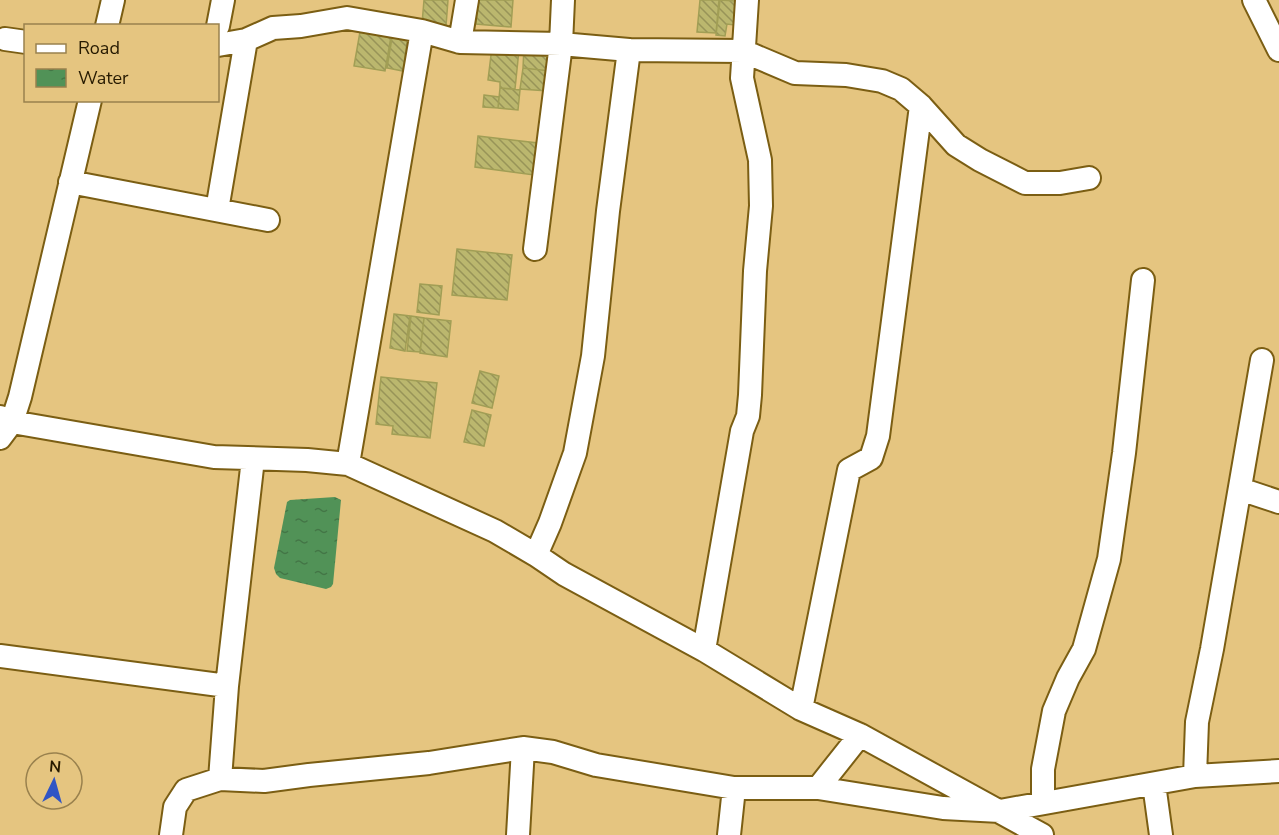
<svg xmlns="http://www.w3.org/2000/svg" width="1279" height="835" font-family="'Nunito Sans',sans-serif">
<defs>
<pattern id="water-ripples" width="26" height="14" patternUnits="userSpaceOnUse" patternTransform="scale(1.5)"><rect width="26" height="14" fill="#519257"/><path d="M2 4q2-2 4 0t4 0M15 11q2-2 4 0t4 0" fill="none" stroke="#437646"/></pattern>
<pattern id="building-back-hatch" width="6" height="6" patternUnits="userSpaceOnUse" patternTransform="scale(1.5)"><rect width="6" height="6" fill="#bbb76e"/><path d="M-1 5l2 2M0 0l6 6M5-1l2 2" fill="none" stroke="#989458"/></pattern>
</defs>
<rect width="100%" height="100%" fill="#e5c580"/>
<!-- water -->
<path fill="url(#water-ripples)" d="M 335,497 L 341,500 L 333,584 L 331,587 L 326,589 L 280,578 L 276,574 L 274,568 L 287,502 L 290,500 Z"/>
<!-- building -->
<path fill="url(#building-back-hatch)" stroke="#a19e55" stroke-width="1.5" d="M 424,0 L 448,0 L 446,26 L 422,24 Z
M 478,0 L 513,0 L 511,27 L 476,24 Z
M 700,0 L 719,0 L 716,33 L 697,32 Z
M 720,0 L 736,1 L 734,25 L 727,24 L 725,36 L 716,35 Z
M 361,26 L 392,31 L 385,71 L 354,66 Z
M 393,32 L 408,35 L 403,71 L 387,68 Z
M 492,47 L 519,50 L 515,89 L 500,88 L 500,82 L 488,80 Z
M 524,47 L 552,50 L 550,71 L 523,68 Z
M 523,68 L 550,71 L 548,91 L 520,89 Z
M 500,88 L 520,90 L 518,110 L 498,108 Z
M 484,95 L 499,97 L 498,108 L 483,107 Z
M 478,136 L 538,143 L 534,175 L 475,167 Z
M 457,249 L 512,255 L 507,300 L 452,295 Z
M 420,284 L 442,286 L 439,315 L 417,312 Z
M 394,314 L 410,316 L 405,351 L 390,348 Z
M 411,316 L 424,318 L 420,352 L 407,351 Z
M 424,318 L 451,321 L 447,357 L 420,353 Z
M 480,371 L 499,376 L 492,408 L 472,403 Z
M 381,377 L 437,383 L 430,438 L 392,434 L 393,426 L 376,424 Z
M 472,410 L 491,415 L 484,446 L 464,442 Z"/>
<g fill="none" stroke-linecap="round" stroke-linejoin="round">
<!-- minor casing -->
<g stroke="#7b5e13" stroke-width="26">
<path id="minor" d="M 1254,0 L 1279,50
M 107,26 L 113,0
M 218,26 L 223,0
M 5,39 L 26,42
M 460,42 L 467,0
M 218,45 L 246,40 L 273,28 L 301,26 L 347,18 L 422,31 L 460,42 L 561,44 L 629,50 L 743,51 L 795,73 L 846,75 L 882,81 L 901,89 L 921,106 L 956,145 L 980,160 L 1025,183 L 1060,183 L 1089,178
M 70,182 L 268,220
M 217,210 L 246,40
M 535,249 L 561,44 L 563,0
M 0,417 L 12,422 L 214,457 L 307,460 L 348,464 L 495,531 L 536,555 L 564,574 L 704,650 L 801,709 L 860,735 L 1042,835
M 0,438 L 12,422 L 20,397 L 90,100
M 348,464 L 422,31
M 1240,489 L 1279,502
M 536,555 L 550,523 L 575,453 L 593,356 L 608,211 L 629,50
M 704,650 L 742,431 L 748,416 L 750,395 L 755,271 L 761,206 L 760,160 L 742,78 L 747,0
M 0,656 L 227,686
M 801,709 L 849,470 L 871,458 L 878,436 L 921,106
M 1195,776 L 1197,722 L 1212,649 L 1262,360
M 220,779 L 227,686 L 253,459
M 1154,784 L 1161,835
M 818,788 L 943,808 L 1000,811 L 1195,776 L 1279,771
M 1043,803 L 1043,769 L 1054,711 L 1068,678 L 1084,649 L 1109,559 L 1124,453 L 1143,280
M 171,835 L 175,807 L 186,790 L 220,779 L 264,781 L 309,775 L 429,763 L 523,748 L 553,752 L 596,765 L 734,788 L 818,788 L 860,735
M 518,835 L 523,748
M 729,835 L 734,788"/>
</g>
<!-- minor -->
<use href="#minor" stroke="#fff" stroke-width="22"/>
</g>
<!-- legend -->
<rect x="24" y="24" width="195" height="78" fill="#e5c580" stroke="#99814d" stroke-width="1.5"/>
<rect x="36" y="44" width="30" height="9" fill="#ffffff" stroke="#99814d" stroke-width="1.5"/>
<text x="78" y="54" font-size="18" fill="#261a00">Road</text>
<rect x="36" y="69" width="30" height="18" fill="url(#water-ripples)" stroke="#99814d" stroke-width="1.5"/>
<text x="78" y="84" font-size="18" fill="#261a00">Water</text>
<!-- north arrow -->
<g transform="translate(54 781) rotate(5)"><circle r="28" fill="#e5c580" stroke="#99814d" stroke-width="1.5"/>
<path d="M0-4.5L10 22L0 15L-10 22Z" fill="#3055c5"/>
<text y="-9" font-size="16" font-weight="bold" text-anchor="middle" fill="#261a00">N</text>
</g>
</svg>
